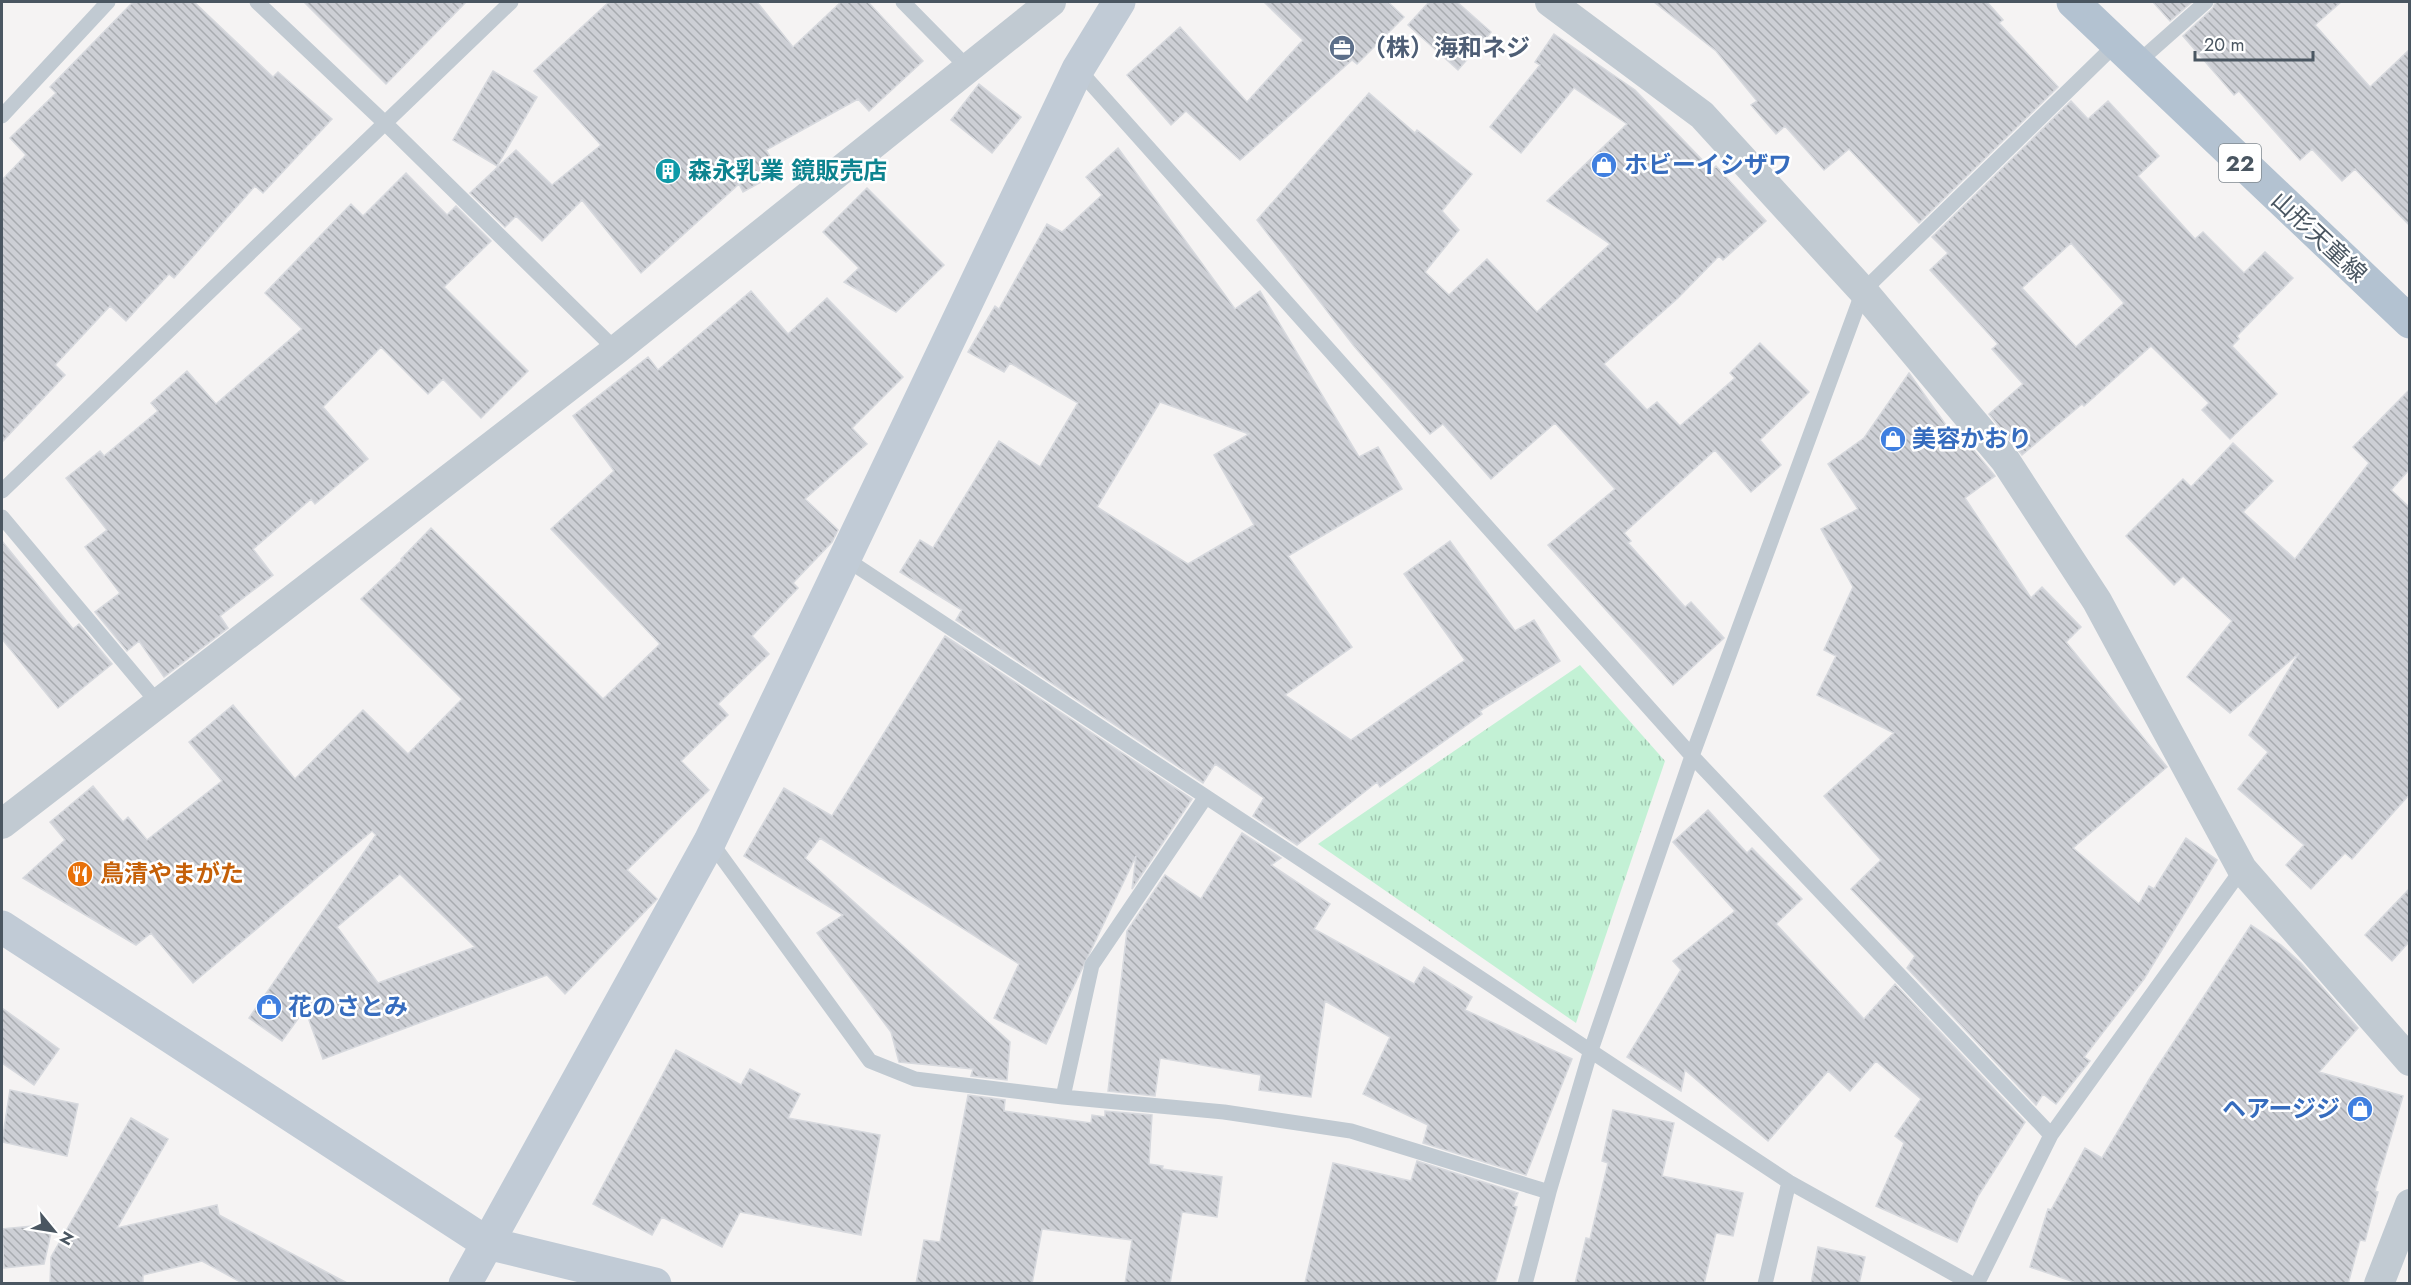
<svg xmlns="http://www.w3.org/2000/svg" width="2411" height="1285" font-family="Jost,'Noto Sans JP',sans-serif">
<defs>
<pattern id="park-tufts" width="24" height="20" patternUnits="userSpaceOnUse" patternTransform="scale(1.5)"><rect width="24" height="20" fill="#c3f1d5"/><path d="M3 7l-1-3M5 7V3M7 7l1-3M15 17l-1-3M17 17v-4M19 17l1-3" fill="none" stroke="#a0c6b0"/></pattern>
<pattern id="building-back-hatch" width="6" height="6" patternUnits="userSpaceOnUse" patternTransform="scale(1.5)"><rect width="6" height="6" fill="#cdcfd5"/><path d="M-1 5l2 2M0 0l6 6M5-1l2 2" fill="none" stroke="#a8abb0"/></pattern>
</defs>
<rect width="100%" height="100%" fill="#f5f3f3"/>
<!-- park -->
<path fill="url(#park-tufts)" d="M 1580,665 L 1665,761 L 1576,1023 L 1318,844 Z"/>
<!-- building -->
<path fill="url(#building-back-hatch)" stroke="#d7d9de" stroke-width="1.5" fill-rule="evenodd" d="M 133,2 L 194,2 L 273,77 L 278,72 L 332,119 L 263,193 L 255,186 L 174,278 L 169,274 L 126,321 L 110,306 L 55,365 L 65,375 L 2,442 L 2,180 L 26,155 L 10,138 L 56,93 L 50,87 Z
M 304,2 L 466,2 L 386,84 Z
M 609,2 L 757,2 L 793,47 L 841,2 L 868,2 L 923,61 L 869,111 L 858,99 L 766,150 L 779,172 L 743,192 L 739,184 L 641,273 L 582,200 L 542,241 L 516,216 L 505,227 L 470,193 L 516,150 L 552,185 L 601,145 L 534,71 Z
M 1264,2 L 1388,2 L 1404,17 L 1357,64 L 1352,60 L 1240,160 L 1186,111 L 1171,125 L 1127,75 L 1180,27 L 1247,102 L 1303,40 Z
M 1429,2 L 1457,2 L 1491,32 L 1458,70 L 1408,25 Z
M 1654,2 L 1987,2 L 2003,20 L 1999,23 L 2058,87 L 1919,223 L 1849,149 L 1824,170 L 1785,126 L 1776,134 L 1751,105 L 1757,101 L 1716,51 Z
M 2153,2 L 2192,2 L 2170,21 Z
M 2216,2 L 2341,2 L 2315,25 L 2370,87 L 2409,50 L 2409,225 L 2355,169 L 2342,181 L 2312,149 L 2300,160 L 2239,91 L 2234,95 L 2183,36 L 2212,9 Z
M 1554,34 L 1635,90 L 1712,170 L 1716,166 L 1766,221 L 1723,260 L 1719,256 L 1678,298 L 1604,364 L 1647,410 L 1657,402 L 1680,426 L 1735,378 L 1730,373 L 1760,343 L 1809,392 L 1760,440 L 1781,465 L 1751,492 L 1715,450 L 1624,533 L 1631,541 L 1628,543 L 1685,607 L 1691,602 L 1724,638 L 1673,685 L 1548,545 L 1615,489 L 1555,423 L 1491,479 L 1443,424 L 1430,434 L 1354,346 L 1257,220 L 1369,93 L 1415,133 L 1417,130 L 1472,174 L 1442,211 L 1459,230 L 1425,272 L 1449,295 L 1487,259 L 1537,312 L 1610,244 L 1547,201 L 1627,124 L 1574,88 L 1521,153 L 1490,127 L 1540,65 L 1535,62 Z
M 493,71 L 537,97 L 497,166 L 453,140 Z
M 979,84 L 1021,117 L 992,153 L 951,120 Z
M 2071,101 L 2088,119 L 2108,101 L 2159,156 L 2138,176 L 2195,239 L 2203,232 L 2244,273 L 2265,252 L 2293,278 L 2237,336 L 2239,339 L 2232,346 L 2277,394 L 2230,439 L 2202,410 L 2209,403 L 2151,346 L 2084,406 L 2082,404 L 2022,455 L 1989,414 L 2023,384 L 1992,349 L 1998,344 L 1930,270 L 1948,253 L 1932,237 ZM 2071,243 L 2124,303 L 2076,347 L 2022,288 Z
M 1118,148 L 1235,309 L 1260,291 L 1359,457 L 1378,447 L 1402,489 L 1288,556 L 1352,647 L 1285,695 L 1351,740 L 1465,660 L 1404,574 L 1450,541 L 1515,631 L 1534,620 L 1560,661 L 1480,711 L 1482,714 L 1380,787 L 1377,782 L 1297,845 L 1253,816 L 1264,798 L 1215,764 L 1203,783 L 956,620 L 962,610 L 900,572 L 920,540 L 933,548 L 999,441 L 1040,467 L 1078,403 L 1010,363 L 1004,372 L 968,352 L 995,306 L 999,309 L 1047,224 L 1062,232 L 1102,195 L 1086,177 ZM 1160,402 L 1249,434 L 1214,455 L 1254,525 L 1188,564 L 1097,507 Z
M 406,173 L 447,215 L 456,206 L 491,241 L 444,287 L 528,371 L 481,418 L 443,379 L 428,394 L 381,347 L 323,407 L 368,459 L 315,504 L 311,499 L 253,549 L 273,575 L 220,616 L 228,628 L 164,677 L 139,641 L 127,651 L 95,612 L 120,593 L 85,547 L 107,530 L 66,478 L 100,451 L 104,456 L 158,411 L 151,403 L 187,371 L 216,404 L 302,329 L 265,293 L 351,204 L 363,216 Z
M 867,188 L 944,265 L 896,312 L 844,282 L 859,268 L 823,232 Z
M 751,291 L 788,334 L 827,298 L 903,377 L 852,428 L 867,444 L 805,499 L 838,530 L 832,542 L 793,583 L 798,588 L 752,636 L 769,654 L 718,704 L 728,715 L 681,761 L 709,790 L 627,870 L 657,899 L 565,994 L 547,975 L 323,1059 L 305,1009 L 282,1041 L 249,1018 L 376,835 L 372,831 L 193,983 L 151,933 L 136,945 L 23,878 L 65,840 L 50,822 L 93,786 L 123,822 L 128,817 L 147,840 L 222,781 L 189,742 L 233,705 L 295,779 L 363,710 L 408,754 L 462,699 L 361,599 L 402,560 L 401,559 L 431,528 L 603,699 L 660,644 L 551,529 L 614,471 L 573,416 L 648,357 L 658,370 ZM 400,874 L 475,947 L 378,983 L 337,927 Z
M 1909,373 L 1958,442 L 1963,437 L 1995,476 L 1965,498 L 2031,598 L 2042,587 L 2081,627 L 2066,642 L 2167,767 L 2073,848 L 2139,904 L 2149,886 L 2154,889 L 2186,838 L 2217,860 L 2144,979 L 2084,1057 L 2090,1061 L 2056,1104 L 2043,1094 L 2036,1105 L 1907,968 L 1915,956 L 1851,889 L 1881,860 L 1824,796 L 1894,733 L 1817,695 L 1836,656 L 1824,650 L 1853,587 L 1821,529 L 1858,509 L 1828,464 L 1864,438 Z
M 2409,390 L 2409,470 L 2391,490 L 2409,507 L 2409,795 L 2352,859 L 2345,853 L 2311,889 L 2286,865 L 2304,845 L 2238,789 L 2268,752 L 2249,735 L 2299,653 L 2230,713 L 2187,677 L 2232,621 L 2183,576 L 2174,585 L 2126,536 L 2183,479 L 2191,487 L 2233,443 L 2273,481 L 2243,512 L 2295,559 L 2369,463 L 2353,447 Z
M 2,541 L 73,629 L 79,624 L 112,664 L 58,708 L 2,639 Z
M 945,636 L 1192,799 L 1132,889 L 1136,856 L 1046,1044 L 994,1018 L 1019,964 L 820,838 L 805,858 L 1010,1042 L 1007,1080 L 971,1076 L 973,1069 L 899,1062 L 891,1032 L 817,933 L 843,915 L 744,856 L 784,788 L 832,816 Z
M 1708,810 L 1747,853 L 1752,848 L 1802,899 L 1776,924 L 1864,1019 L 1895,984 L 2025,1122 L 1978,1196 L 1957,1242 L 1876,1206 L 1904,1143 L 1895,1136 L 1921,1099 L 1876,1061 L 1850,1091 L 1828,1071 L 1768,1141 L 1685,1070 L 1681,1091 L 1627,1057 L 1681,970 L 1673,961 L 1735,911 L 1673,842 Z
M 1242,833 L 1281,858 L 1271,865 L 1330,904 L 1314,929 L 1414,984 L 1424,967 L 1472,997 L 1465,1010 L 1572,1059 L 1526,1175 L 1423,1143 L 1428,1125 L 1363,1094 L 1390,1037 L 1325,1001 L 1311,1097 L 1259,1090 L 1261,1075 L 1160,1058 L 1155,1096 L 1108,1091 L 1127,931 L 1165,875 L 1201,899 Z
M 2409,889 L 2409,942 L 2392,961 L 2365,935 Z
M 2251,925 L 2281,945 L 2301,963 L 2358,1028 L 2319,1072 L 2403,1096 L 2375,1191 L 2378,1192 L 2365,1241 L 2360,1240 L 2348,1284 L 2080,1284 L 2030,1267 L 2048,1209 L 2051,1210 L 2085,1148 L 2102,1158 L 2150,1078 Z
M 2,1008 L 59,1049 L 34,1085 L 2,1063 Z
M 676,1050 L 741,1085 L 750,1069 L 800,1094 L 788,1118 L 880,1135 L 861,1235 L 740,1212 L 722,1247 L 662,1217 L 652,1235 L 593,1204 Z
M 10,1090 L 78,1104 L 67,1156 L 2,1142 Z
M 968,1095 L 1005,1100 L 1004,1111 L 1091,1123 L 1092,1115 L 1105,1117 L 1105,1111 L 1152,1115 L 1149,1164 L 1163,1166 L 1162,1169 L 1222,1177 L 1217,1217 L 1182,1212 L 1170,1284 L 1125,1284 L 1132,1240 L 1042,1229 L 1032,1284 L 916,1284 L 924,1240 L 940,1242 Z
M 1613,1110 L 1674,1123 L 1662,1176 L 1743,1193 L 1733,1236 L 1716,1233 L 1704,1284 L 1575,1284 L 1586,1238 L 1590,1239 L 1608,1163 L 1602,1161 Z
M 131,1118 L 168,1139 L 117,1228 L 217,1205 L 219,1215 L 349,1284 L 244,1284 L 202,1261 L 143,1275 L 143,1284 L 50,1284 L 51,1257 Z
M 1417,1161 L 1518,1193 L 1513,1206 L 1517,1207 L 1495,1284 L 1305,1283 L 1333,1163 L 1411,1181 Z
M 53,1224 L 44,1264 L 4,1268 L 2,1229 Z
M 1818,1247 L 1865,1257 L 1859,1284 L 1811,1284 Z"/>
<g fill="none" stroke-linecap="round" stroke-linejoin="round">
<!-- lane -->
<path stroke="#c1cad2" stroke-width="15" d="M 257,2 L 386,124 L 616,350
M 903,2 L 967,67
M 2136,64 L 2206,2
M 1078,69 L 1692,756 L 2051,1135
M 2,116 L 108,2
M 2,491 L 511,2
M 2,517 L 158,703
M 846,559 L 1789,1182 L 1972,1284
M 710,841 L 870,1061 L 915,1079 L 1063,1097 L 1224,1112 L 1351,1131 L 1549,1192 L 1590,1053 L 1692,756 L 1863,291 L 2116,44
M 1063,1097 L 1092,965 L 1205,798
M 1525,1284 L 1549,1192
M 1765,1284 L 1789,1182
M 1977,1284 L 2051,1135 L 2242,869"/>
<!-- street -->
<path stroke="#c1cad2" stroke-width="30" d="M 1550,2 L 1702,115 L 1863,291 L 2005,460 L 2097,601 L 2242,869 L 2410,1061
M 2,824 L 616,350 L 1051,2
M 2379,1284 L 2410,1204"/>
<!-- secondary -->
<path stroke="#c1cbd6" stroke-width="33" d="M 2,927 L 487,1243 L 655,1284
M 465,1284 L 710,841 L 1078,69 L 1119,2"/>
<!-- primary -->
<path stroke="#b3c2d1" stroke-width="33" d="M 2073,2 L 2410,322"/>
</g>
<!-- icons -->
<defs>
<g id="office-disc" transform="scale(1.35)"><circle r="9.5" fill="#5c6f8a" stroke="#fff"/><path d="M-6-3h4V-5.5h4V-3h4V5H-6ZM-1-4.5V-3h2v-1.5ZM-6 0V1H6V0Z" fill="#fff"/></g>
<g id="shop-disc" transform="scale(1.35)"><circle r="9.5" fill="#3f7fe0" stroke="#fff"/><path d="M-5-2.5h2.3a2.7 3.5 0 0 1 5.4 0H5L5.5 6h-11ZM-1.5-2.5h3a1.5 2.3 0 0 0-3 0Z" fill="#fff"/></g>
<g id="building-disc" transform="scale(1.35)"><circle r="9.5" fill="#0f9aa8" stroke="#fff"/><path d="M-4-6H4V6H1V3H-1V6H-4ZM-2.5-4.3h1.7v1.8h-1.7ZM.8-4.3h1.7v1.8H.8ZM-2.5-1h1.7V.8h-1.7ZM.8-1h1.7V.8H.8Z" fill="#fff"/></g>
<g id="restaurant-disc" transform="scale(1.35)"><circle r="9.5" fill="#e8710a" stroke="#fff"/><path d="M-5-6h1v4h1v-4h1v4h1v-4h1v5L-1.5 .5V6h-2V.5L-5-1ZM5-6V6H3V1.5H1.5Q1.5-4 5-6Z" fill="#fff"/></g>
</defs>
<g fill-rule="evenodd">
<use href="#office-disc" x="1342" y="48"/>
<use href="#shop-disc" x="1604" y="165"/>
<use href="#building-disc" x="668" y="171"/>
<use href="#shop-disc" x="1893" y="439"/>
<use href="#restaurant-disc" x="80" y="874"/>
<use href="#shop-disc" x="269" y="1007"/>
<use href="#shop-disc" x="2360" y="1109"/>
</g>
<g text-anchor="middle" stroke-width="5" stroke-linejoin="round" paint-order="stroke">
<!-- shield labels -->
<rect fill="#fff" stroke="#808990" stroke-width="1.5" x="2219" y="144" width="42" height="38" rx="4.5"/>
<g font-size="22" font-weight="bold" fill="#4a5661">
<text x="2240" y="171">22</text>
</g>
<!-- service labels -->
<g font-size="24" font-weight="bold" fill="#4e5e75" stroke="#fff" text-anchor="start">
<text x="1362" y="56">（株）海和ネジ</text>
</g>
<!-- shop labels -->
<g font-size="24" font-weight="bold" fill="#366cbe" stroke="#fff" text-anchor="start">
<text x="1624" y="173">ホビーイシザワ</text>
<text x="1912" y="447">美容かおり</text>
<text x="288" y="1015">花のさとみ</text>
<text x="2340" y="1117" text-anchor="end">ヘアージジ</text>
</g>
<!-- culture labels -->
<g font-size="24" font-weight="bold" fill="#0d838f" stroke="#fff" text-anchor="start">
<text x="688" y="179">森永乳業 鏡販売店</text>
</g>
<!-- street labels -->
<g font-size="24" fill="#4a5661" stroke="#fff">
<text transform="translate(2319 237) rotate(43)" y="8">山形天童線</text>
</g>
<!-- food labels -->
<g font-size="24" font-weight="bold" fill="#c56008" stroke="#fff" text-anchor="start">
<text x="100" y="882">鳥清やまがた</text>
</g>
</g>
<!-- border -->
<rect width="2411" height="1285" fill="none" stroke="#4a5661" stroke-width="6"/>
<!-- north arrow -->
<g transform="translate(54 1231) rotate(120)" stroke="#ffffff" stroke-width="4.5" paint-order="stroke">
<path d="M0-4.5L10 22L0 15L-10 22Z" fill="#4a5661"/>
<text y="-9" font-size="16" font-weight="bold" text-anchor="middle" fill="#4a5661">N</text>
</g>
<!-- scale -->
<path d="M2195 51v9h118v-9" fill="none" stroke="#4a5661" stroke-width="3"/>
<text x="2204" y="51" font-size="18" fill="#4a5661" stroke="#ffffff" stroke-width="4.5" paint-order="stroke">20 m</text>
</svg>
